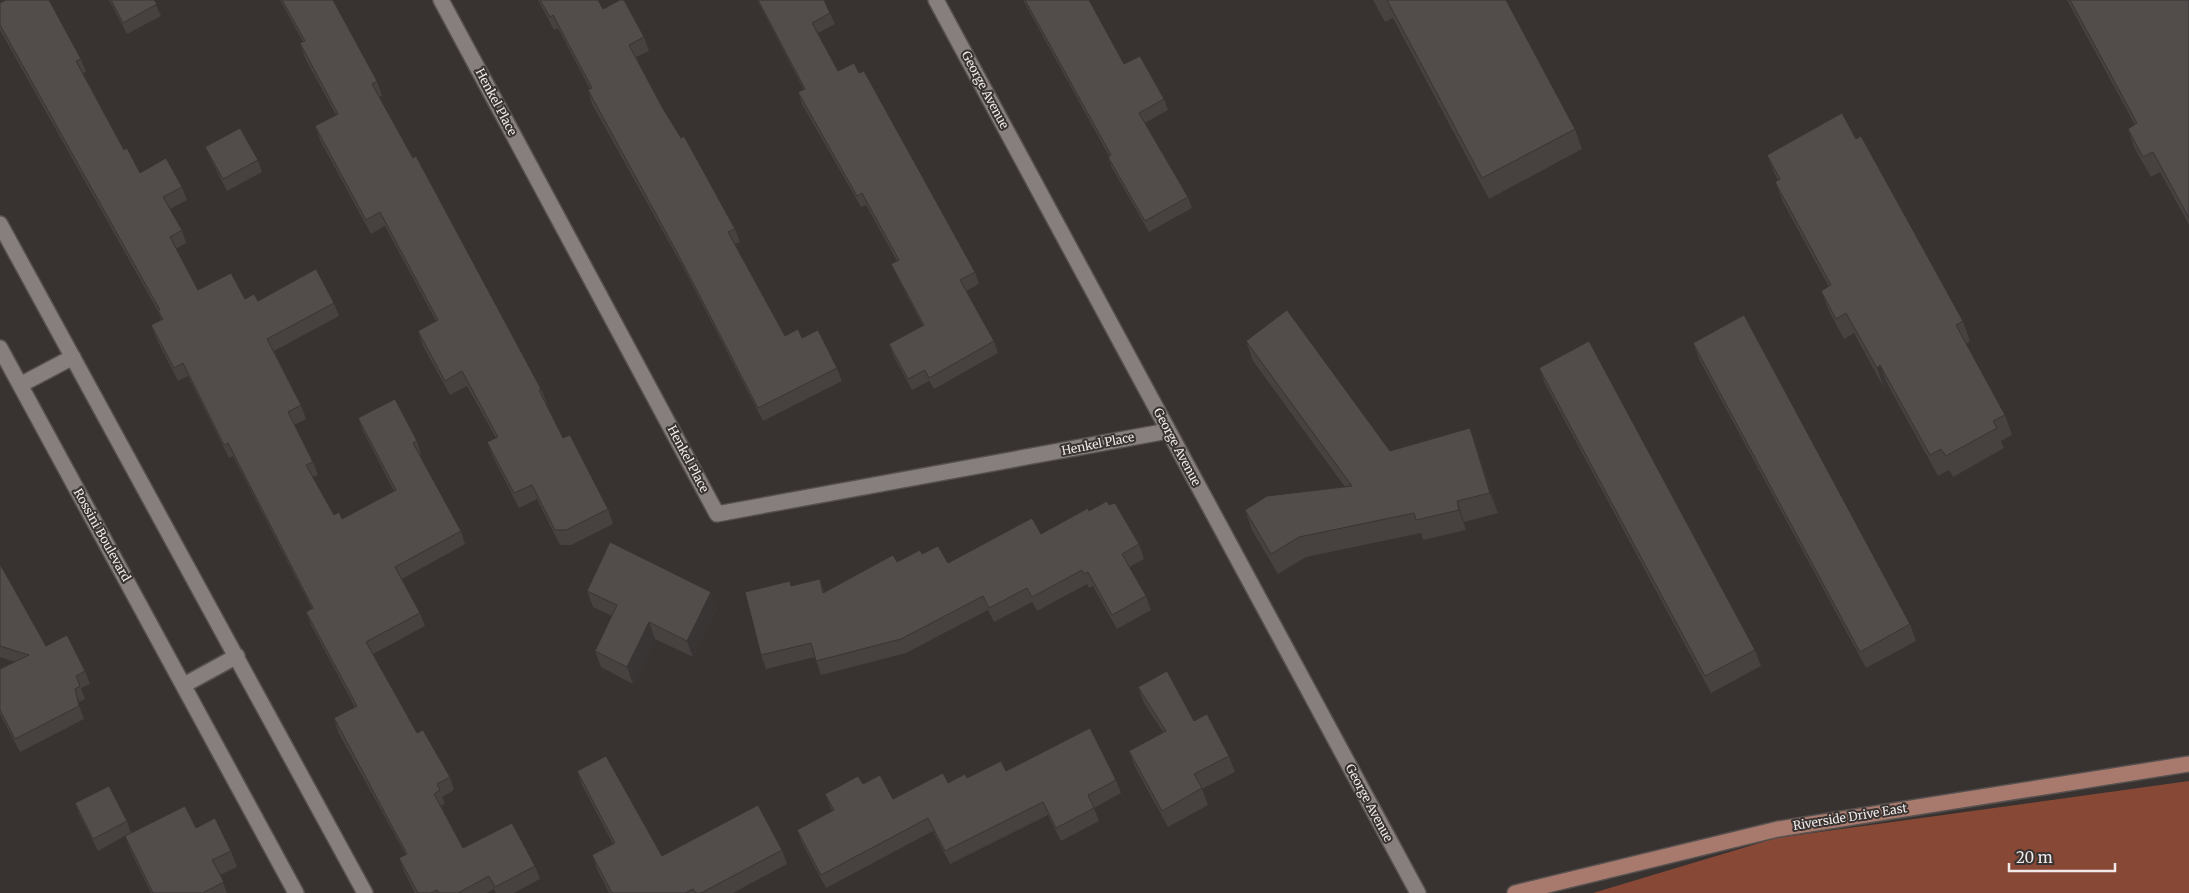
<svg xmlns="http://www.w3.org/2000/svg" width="2189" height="893" font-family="Merriweather,serif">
<rect width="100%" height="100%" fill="#383230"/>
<!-- green -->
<path fill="#884836" d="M 2189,781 L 2189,893 L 1593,893 L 1776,838 Z"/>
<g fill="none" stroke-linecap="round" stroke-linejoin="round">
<!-- street casing -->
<g stroke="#56504e" stroke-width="18">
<path id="street" d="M 441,0 L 717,514 L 1168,431
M 936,0 L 1418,893
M 0,224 L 365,893
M 0,348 L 296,893
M 20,385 L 73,357
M 184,685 L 237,656"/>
</g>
<!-- secondary casing -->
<g stroke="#56504e" stroke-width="18">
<path id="secondary" d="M 1515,893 L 1778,829 L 2189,764"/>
</g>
<!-- street -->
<use href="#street" stroke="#877f7d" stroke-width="15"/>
<!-- secondary -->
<use href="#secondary" stroke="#a87a6e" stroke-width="15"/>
</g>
<!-- wall -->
<path fill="#474140" d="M 109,0 L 154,0 L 161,16 L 127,34 Z
M 280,0 L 333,0 L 377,81 L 382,96 L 379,97 L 541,389 L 547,403 L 546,404 L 563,438 L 608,509 L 613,524 L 571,545 L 560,545 L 537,499 L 519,508 L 493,457 L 487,442 L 496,438 L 467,386 L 450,395 L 423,346 L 418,331 L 436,321 L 385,226 L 371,234 L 320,140 L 315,126 L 336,115 L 305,58 L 300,43 L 303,42 Z
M 538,0 L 598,0 L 603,9 L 644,37 L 649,51 L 636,57 L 662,107 L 735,229 L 740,242 L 735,244 L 785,336 L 802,338 L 837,368 L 842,381 L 763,421 L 684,269 L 592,104 L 588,90 L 590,89 L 558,28 L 554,30 Z
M 757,0 L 824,0 L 830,13 L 835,24 L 818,33 L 838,71 L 859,73 L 975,272 L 979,284 L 966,291 L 994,341 L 998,353 L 934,389 L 929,381 L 912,390 L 893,355 L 889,344 L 923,326 L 896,275 L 891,264 L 897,261 L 866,205 L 861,207 L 802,104 L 798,92 L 804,90 Z
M 1023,0 L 1089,0 L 1124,64 L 1164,99 L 1168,110 L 1145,123 L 1188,197 L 1192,208 L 1149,232 L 1112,168 L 1108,157 L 1109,156 Z
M 1373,0 L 1506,0 L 1575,129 L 1582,149 L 1489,199 L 1393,18 L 1385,22 Z
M 2067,0 L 2189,0 L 2189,225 L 2160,172 L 2151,177 L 2135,149 L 2128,129 L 2135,125 Z
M 0,3 L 81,59 L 86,72 L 83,73 L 124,150 L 140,173 L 182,187 L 187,200 L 170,209 L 182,230 L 186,243 L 176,249 L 198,290 L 258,301 L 334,303 L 339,316 L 274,351 L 301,405 L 306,419 L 294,425 L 313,462 L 318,475 L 313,477 L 334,515 L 342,519 L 394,491 L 363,431 L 358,418 L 417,441 L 421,455 L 419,456 L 461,531 L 465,544 L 402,579 L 420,613 L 425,626 L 373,654 L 417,733 L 450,777 L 454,790 L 442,797 L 445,803 L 441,806 L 463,848 L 535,866 L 540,879 L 514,893 L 496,893 L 494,889 L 487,893 L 415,893 L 404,871 L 399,858 L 406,855 L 338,732 L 334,718 L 355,707 L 311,625 L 306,612 L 312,609 L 233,456 L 229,458 L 188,376 L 178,381 L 156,338 L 151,325 L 161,320 L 159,313 L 0,30 Z
M 1856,139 L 1963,321 L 1970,341 L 1966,344 L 2005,415 L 2012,435 L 2001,441 L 2004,448 L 1953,477 L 1949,470 L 1938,476 L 1888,385 L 1884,388 L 1854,333 L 1844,339 L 1829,311 L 1821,291 L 1829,287 L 1783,202 L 1775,182 L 1778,180 L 1775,175 L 1767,155 Z
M 205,147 L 258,160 L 262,172 L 227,191 L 210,158 Z
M 1246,341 L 1390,451 L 1470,428 L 1478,448 L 1498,513 L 1464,522 L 1466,530 L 1423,540 L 1421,533 L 1306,557 L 1278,574 L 1252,530 L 1245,510 L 1345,487 L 1253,361 Z
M 1693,343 L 1910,624 L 1916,641 L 1866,668 L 1699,359 Z
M 1539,368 L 1755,650 L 1761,666 L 1711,693 L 1545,384 Z
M 1109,505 L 1139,544 L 1144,559 L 1129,567 L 1146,596 L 1151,610 L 1117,629 L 1093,586 L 1089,588 L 1087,584 L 1037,611 L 1032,602 L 994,622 L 988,610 L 906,653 L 821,675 L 815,657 L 766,669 L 761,655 L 791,586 L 820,579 L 824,592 L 897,562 L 922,554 L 948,563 L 1041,534 L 1089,511 Z
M 0,564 L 46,646 L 85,671 L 90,684 L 81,688 L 85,699 L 79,702 L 84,719 L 20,752 L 0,714 L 0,669 L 15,662 L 0,657 Z
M 587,591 L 717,608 L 693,657 L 655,639 L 633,684 L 601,667 L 595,651 L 612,616 L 593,607 Z
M 1138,687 L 1194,721 L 1229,756 L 1235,772 L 1202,789 L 1208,805 L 1168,827 L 1135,767 L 1129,751 L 1163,732 L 1144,703 Z
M 577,771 L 662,856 L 782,850 L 787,864 L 733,893 L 609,893 L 597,869 L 592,855 L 613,844 L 582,785 Z
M 1006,771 L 1116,780 L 1121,793 L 1094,808 L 1099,821 L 1061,841 L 1048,815 L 950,864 L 933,831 L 826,888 L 802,843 L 797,830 L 832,811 L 825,794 L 863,784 L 893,799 L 967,778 Z
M 75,803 L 127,821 L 131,833 L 196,828 L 231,851 L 237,867 L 220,875 L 227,893 L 151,893 L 131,852 L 125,836 L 98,851 L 79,814 Z"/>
<!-- shaded-wall -->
<path fill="#393534" d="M 1880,365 L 1888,385 L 1884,388 L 1877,368 Z
M 1470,428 L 1478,448 L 1498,513 L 1490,493 Z
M 1457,501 L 1464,522 L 1466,530 L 1459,510 Z
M 711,592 L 717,608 L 693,657 L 687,641 Z
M 649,622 L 655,639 L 633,684 L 627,667 Z
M 75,689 L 79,702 L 84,719 L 79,706 Z"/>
<!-- building -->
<path fill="#524c4a" stroke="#393534" d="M 6,0 L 49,0 L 81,59 L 76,61 L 124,150 L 127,148 L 140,173 L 166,158 L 182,187 L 163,197 L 182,230 L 170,237 L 198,290 L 231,273 L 245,299 L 254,294 L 258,301 L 316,269 L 334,303 L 267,339 L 301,405 L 288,412 L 313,462 L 306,465 L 334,515 L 339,512 L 342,519 L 396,490 L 358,418 L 395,399 L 417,441 L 413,443 L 461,531 L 395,567 L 420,613 L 366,642 L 417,733 L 423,730 L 450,777 L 437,784 L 440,790 L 434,794 L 463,848 L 512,823 L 535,866 L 495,887 L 489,876 L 458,893 L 439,893 L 437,890 L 431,893 L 418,893 L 399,858 L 407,854 L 334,718 L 357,706 L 306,612 L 313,608 L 228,443 L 224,445 L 183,363 L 174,368 L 151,325 L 163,319 L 158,311 L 160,310 L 0,25 L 0,3 Z
M 111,0 L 154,0 L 157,4 L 123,23 Z
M 282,0 L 333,0 L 377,81 L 372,84 L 413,158 L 416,156 L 541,389 L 539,390 L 563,438 L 570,435 L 608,509 L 566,530 L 555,530 L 532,485 L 514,493 L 487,442 L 498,437 L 462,371 L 445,381 L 418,331 L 438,320 L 380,212 L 366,220 L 315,126 L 338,114 L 300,43 L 305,41 Z
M 540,0 L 598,0 L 603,9 L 620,0 L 624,0 L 644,37 L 629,45 L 662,107 L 681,138 L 684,136 L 735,229 L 728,232 L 785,336 L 798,329 L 802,338 L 818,330 L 837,368 L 758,408 L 679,256 L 588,90 L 592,88 L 553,15 L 550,17 Z
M 758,0 L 824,0 L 830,13 L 812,23 L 838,71 L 854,63 L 859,73 L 864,71 L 975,272 L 960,280 L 994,341 L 929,378 L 925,370 L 908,379 L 889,344 L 924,325 L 891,264 L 899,260 L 862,193 L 857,196 L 798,92 L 805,89 Z
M 1025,0 L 1089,0 L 1124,64 L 1140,56 L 1164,99 L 1139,113 L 1188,197 L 1145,221 L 1108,157 L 1111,155 Z
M 1387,0 L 1506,0 L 1575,129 L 1482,178 Z
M 2070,0 L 2189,0 L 2189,218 L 2153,152 L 2143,157 L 2128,129 L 2137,123 Z
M 1842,113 L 1856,139 L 1861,136 L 1963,321 L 1956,325 L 2005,415 L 1993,421 L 1997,428 L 1946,456 L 1941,449 L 1930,455 L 1880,365 L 1877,368 L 1846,313 L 1836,319 L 1821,291 L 1831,285 L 1775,182 L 1780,179 L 1767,155 Z
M 240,128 L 258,160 L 223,179 L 205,147 Z
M 1287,310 L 1390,451 L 1470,428 L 1490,493 L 1457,501 L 1459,510 L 1416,520 L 1414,513 L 1299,537 L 1271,554 L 1245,510 L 1267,496 L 1352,486 L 1246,341 Z
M 1744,315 L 1910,624 L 1860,652 L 1693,343 Z
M 1589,341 L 1755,650 L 1705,676 L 1539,368 Z
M 1107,501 L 1109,505 L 1115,503 L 1139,544 L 1122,554 L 1146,596 L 1112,615 L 1088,572 L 1084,574 L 1082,570 L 1032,597 L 1027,588 L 989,608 L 983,596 L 901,639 L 816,661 L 811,643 L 761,655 L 745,592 L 790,581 L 791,586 L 820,579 L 823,593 L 893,555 L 897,562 L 920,550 L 922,554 L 938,546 L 948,563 L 1032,518 L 1041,534 L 1088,508 L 1089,511 Z
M 610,542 L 711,592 L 687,641 L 649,622 L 627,667 L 595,651 L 617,605 L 587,591 Z
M 0,564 L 46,646 L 67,635 L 85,671 L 76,676 L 80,686 L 75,689 L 79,706 L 15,739 L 0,710 L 0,669 L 29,655 L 0,646 Z
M 1167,671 L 1194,721 L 1207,714 L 1229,756 L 1194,774 L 1202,788 L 1162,811 L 1129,751 L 1166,731 L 1138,687 Z
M 1090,728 L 1116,780 L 1088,795 L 1094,808 L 1056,828 L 1043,802 L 945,851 L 928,818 L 821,875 L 797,830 L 834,810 L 825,794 L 858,776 L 863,784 L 880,775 L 893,799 L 943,773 L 948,783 L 965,774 L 967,778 L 1001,761 L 1006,771 Z
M 606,756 L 662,856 L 758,805 L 782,850 L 701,893 L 696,893 L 693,889 L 685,893 L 612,893 L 592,855 L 615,843 L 577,771 Z
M 109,786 L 127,821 L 93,839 L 75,803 Z
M 185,806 L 196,828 L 215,818 L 231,851 L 212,860 L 224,882 L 204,892 L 204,893 L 153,893 L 125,836 Z"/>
<g text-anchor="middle" stroke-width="4" stroke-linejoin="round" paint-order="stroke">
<!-- street labels -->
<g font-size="12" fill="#efeae9" stroke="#383230">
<text transform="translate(985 90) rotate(62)" y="4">George Avenue</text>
<text transform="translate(496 102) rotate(62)" y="4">Henkel Place</text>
<text transform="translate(1098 444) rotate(-11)" y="4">Henkel Place</text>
<text transform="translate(1177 447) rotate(62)" y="4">George Avenue</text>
<text transform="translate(688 459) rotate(62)" y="4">Henkel Place</text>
<text transform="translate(102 535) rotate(61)" y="4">Rossini Boulevard</text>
<text transform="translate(1369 803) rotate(62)" y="4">George Avenue</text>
<text transform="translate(1850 817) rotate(-9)" y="4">Riverside Drive East</text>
</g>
</g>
<!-- scale -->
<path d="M2009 863v8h106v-8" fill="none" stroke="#efeae9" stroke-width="2.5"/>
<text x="2016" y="863" font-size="15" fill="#efeae9" stroke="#383230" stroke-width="4" paint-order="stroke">20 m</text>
</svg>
